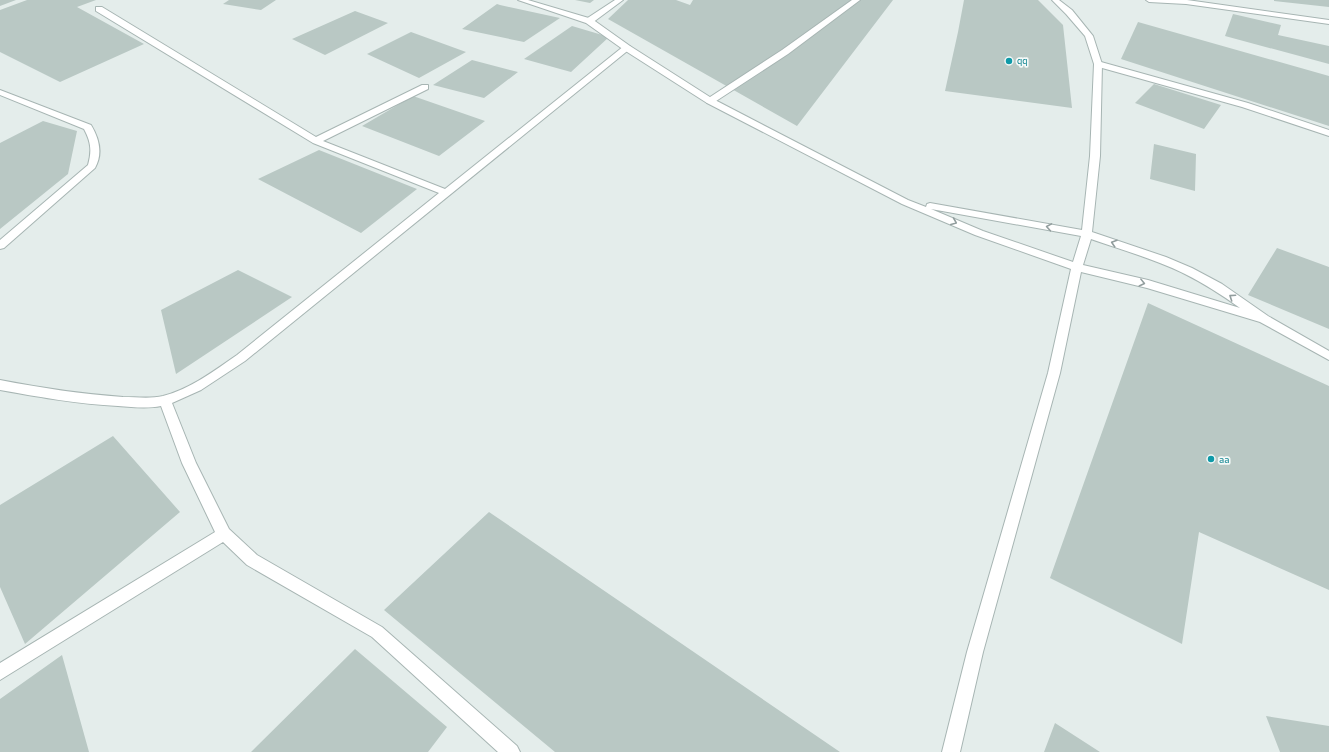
<svg xmlns="http://www.w3.org/2000/svg" width="1329" height="752" font-family="Commissioner,sans-serif">
<rect width="100%" height="100%" fill="#e4edeb"/>
<!-- building -->
<path fill="#b9c8c4" d="M 0,0 L 16,0 L 0,6 Z
M 27,0 L 96,0 L 77,7 L 144,44 L 60,82 L 0,52 L 0,10 Z
M 229,0 L 276,0 L 261,10 L 223,4 Z
M 575,0 L 594,0 L 590,3 Z
M 628,0 L 676,0 L 690,5 L 693,0 L 893,0 L 797,126 L 608,19 Z
M 964,0 L 1038,0 L 1063,25 L 1072,108 L 945,91 L 958,32 Z
M 1274,0 L 1329,0 L 1329,7 L 1274,1 Z
M 497,4 L 500,5 L 560,18 L 524,42 L 462,29 Z
M 355,11 L 388,23 L 325,55 L 292,39 Z
M 1233,14 L 1281,25 L 1278,35 L 1329,46 L 1329,64 L 1225,36 Z
M 1138,22 L 1329,76 L 1329,126 L 1121,59 Z
M 572,26 L 609,37 L 571,72 L 524,59 Z
M 411,32 L 466,52 L 419,78 L 367,54 Z
M 472,60 L 518,72 L 484,98 L 433,85 Z
M 1154,84 L 1221,105 L 1204,129 L 1135,103 Z
M 413,96 L 485,121 L 439,156 L 362,126 Z
M 43,121 L 77,131 L 68,174 L 0,229 L 0,143 Z
M 1154,144 L 1196,154 L 1195,191 L 1150,179 Z
M 319,150 L 417,189 L 361,233 L 258,179 Z
M 1277,248 L 1329,267 L 1329,329 L 1248,295 Z
M 238,270 L 292,297 L 176,374 L 161,310 Z
M 1148,303 L 1329,386 L 1329,590 L 1199,532 L 1182,644 L 1050,578 Z
M 113,436 L 180,512 L 25,644 L 0,587 L 0,505 Z
M 489,512 L 840,752 L 555,752 L 384,610 Z
M 355,649 L 447,727 L 428,752 L 251,752 Z
M 62,655 L 89,752 L 0,752 L 0,699 Z
M 1266,716 L 1329,726 L 1329,752 L 1280,752 Z
M 1055,723 L 1100,752 L 1044,752 Z"/>
<g fill="none" stroke-linecap="round" stroke-linejoin="round">
<!-- minor casing -->
<g stroke="#a7b5b3" stroke-width="2">
<path id="minor" d="M 615,0 L 623,0 L 592,23 L 586,23 L 586,19 Z
M 852,0 L 860,0 L 788,54 L 713,103 L 707,103 L 706,101 L 707,99 L 782,50 Z
M 1146,0 L 1187,0 L 1329,20 L 1329,24 L 1186,4 L 1149,2 Z
M 96,7 L 102,7 L 316,137 L 422,85 L 428,85 L 428,89 L 323,141 L 445,189 L 624,46 L 630,46 L 631,48 L 245,361 L 201,390 L 172,403 L 196,463 L 229,529 L 257,555 L 382,627 L 517,746 L 520,752 L 498,752 L 372,637 L 247,565 L 223,542 L 0,680 L 0,663 L 215,532 L 182,463 L 161,406 C 147,409 132,407 118,406 C 78,404 39,397 0,390 L 0,380 C 41,388 82,394 123,397 C 136,397 150,399 163,396 C 190,389 214,371 237,355 L 439,193 L 313,143 L 96,11 Z
M 1095,62 L 1101,62 L 1248,103 L 1329,130 L 1329,136 L 1242,107 L 1095,66 Z
M 0,90 L 91,125 C 99,138 103,154 95,168 L 4,248 L 0,249 L 0,240 L 88,165 C 92,151 91,142 84,129 L 0,95 Z"/>
</g>
<!-- tertiary casing -->
<g stroke="#a7b5b3" stroke-width="2">
<path id="tertiary" d="M 518,0 L 528,0 L 592,19 L 630,46 L 713,99 L 908,200 L 926,207 L 927,204 L 930,203 L 1082,230 L 1090,156 L 1094,64 L 1085,36 L 1066,14 L 1052,0 L 1059,0 L 1072,10 L 1093,36 L 1102,64 L 1100,156 L 1092,232 L 1166,257 L 1192,268 L 1222,284 L 1268,316 L 1329,351 L 1329,360 L 1260,322 L 1147,288 L 1081,272 L 1060,373 L 983,652 L 960,752 L 942,752 L 967,652 L 1048,373 L 1071,269 L 975,235 L 902,204 L 707,103 L 624,50 L 586,23 ZM 931,209 L 1081,236 L 1073,262 L 983,231 ZM 1091,239 C 1122,250 1155,259 1185,274 C 1205,284 1222,295 1240,308 L 1148,280 L 1083,265 Z"/>
</g>
<!-- minor -->
<use href="#minor" fill="#fff" fill-rule="evenodd"/>
<!-- tertiary -->
<use href="#tertiary" fill="#fff" fill-rule="evenodd"/>
</g>
<!-- one-way arrows -->
<defs><path id="oneway-chevron" d="M-2-3.5L2.5 0L-2 3.5" fill="none" stroke-width="1.6" stroke-linecap="round" stroke-linejoin="round"/></defs>
<g stroke="#929e9e">
<use href="#oneway-chevron" transform="translate(954 222) rotate(23)"/>
<use href="#oneway-chevron" transform="translate(1049 227) rotate(-170)"/>
<use href="#oneway-chevron" transform="translate(1114 243) rotate(-162)"/>
<use href="#oneway-chevron" transform="translate(1142 283) rotate(14)"/>
<use href="#oneway-chevron" transform="translate(1232 297) rotate(-146)"/>
</g>
<!-- markers -->
<g fill="#0f9aa8" stroke="#f4f9f8" stroke-width="1.5">
<circle cx="1009" cy="61" r="4"/>
<circle cx="1211" cy="459" r="4"/>
</g>
<g text-anchor="middle" stroke-width="3.5" stroke-linejoin="round" paint-order="stroke">
<!-- far-culture labels -->
<g font-size="9" fill="#0d838f" stroke="#f4f9f8" text-anchor="start">
<text x="1017" y="64">qq</text>
</g>
<!-- culture labels -->
<g font-size="10" fill="#0d838f" stroke="#f4f9f8" text-anchor="start">
<text x="1219" y="463">aa</text>
</g>
</g>
</svg>
